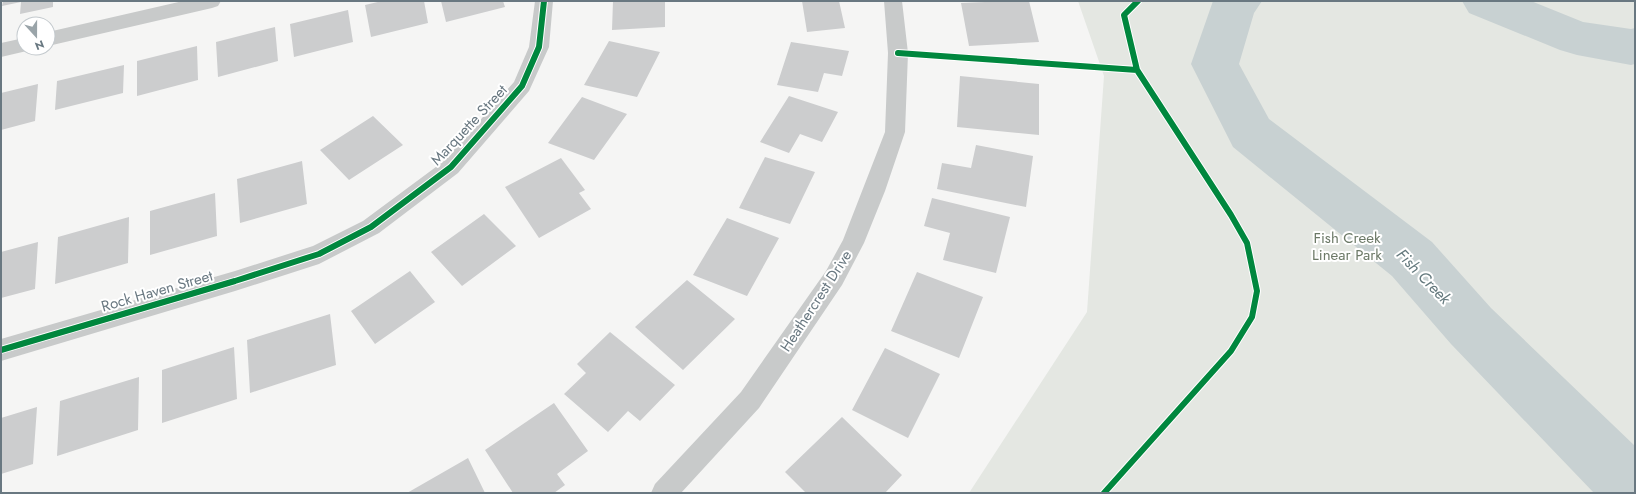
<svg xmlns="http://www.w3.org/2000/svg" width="1636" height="494" font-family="Jost,sans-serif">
<rect width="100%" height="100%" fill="#f5f5f4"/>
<!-- green -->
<path fill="#e4e7e2" d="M 1078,1 L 1635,1 L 1635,493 L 969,493 L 1087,312 L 1104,76 Z"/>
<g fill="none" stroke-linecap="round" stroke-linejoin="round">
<!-- river -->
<path fill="#c8d1d2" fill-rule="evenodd" d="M 1213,1 L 1262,1 L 1254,13 L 1239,64 L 1269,119 L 1432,242 L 1491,308 L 1635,446 L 1635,493 L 1594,493 L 1451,344 L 1392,276 L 1233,147 L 1191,64 Z
M 1462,1 L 1531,1 L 1583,22 L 1631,29 L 1635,28 L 1635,64 L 1631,65 L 1577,55 L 1560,50 L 1469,13 Z"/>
</g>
<!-- building -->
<path fill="#cccdce" d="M 3,1 L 53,1 L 53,7 L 20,14 L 21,2 L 2,6 Z
M 382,1 L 424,1 L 428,23 L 371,37 L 365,5 Z
M 441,1 L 503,1 L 505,7 L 446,22 Z
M 613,1 L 665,1 L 665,27 L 612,30 Z
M 802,1 L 839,1 L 845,28 L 807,32 Z
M 1009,1 L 1029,1 L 1039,42 L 969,46 L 961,3 Z
M 348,10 L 353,42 L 294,57 L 290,24 Z
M 275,27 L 278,61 L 218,77 L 216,42 Z
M 609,41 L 660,52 L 637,97 L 584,85 Z
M 791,42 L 849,51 L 842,76 L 824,73 L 818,92 L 777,85 Z
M 197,46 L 198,80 L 137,96 L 137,61 Z
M 124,65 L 123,93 L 55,110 L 57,81 Z
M 960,76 L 1039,84 L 1039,135 L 957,127 Z
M 38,84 L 35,121 L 1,130 L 1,93 Z
M 789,96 L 838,112 L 822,142 L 800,134 L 789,153 L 760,142 Z
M 582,97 L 627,114 L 594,160 L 548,143 Z
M 373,116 L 403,145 L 349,180 L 320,150 Z
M 976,145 L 1033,156 L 1026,207 L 937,189 L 942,163 L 971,168 Z
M 765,157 L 815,172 L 790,224 L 739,208 Z
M 561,158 L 585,190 L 579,193 L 591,209 L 539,238 L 505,187 Z
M 302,161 L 307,204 L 240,223 L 237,179 Z
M 215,193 L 217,236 L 150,255 L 150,211 Z
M 932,198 L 1010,217 L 996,273 L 943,260 L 950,233 L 924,226 Z
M 484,214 L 516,246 L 462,286 L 431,252 Z
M 129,217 L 128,263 L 55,284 L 58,237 Z
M 727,218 L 779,238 L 747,296 L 693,275 Z
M 38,242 L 35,289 L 1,298 L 1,252 Z
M 410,271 L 435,302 L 375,344 L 351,311 Z
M 917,272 L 983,297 L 959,358 L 891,331 Z
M 687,280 L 735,319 L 683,370 L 635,327 Z
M 330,314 L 336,365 L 250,393 L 247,340 Z
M 610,332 L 675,385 L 640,421 L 628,411 L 608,432 L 564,394 L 586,373 L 577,364 Z
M 234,347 L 237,399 L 162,423 L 162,370 Z
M 885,348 L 940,374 L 908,438 L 852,410 Z
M 139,377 L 138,430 L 57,456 L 60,401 Z
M 554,403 L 588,451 L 557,474 L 565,485 L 554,493 L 513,493 L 485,450 Z
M 37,407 L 33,464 L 1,474 L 1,418 Z
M 842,417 L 902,475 L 885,493 L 806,493 L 785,472 Z
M 468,458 L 485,493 L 407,493 Z"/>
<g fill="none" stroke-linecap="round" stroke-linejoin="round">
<!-- path -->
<path stroke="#c6c7c8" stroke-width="2.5" stroke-dasharray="2 2" stroke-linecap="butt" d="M 924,55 L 1137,70"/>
<!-- minor -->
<path fill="#c8caca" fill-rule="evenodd" d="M 183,1 L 221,1 L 218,6 L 212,8 L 48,46 L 48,32 Z
M 535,1 L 553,1 L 549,47 L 529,91 L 458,173 L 379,233 L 319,264 L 235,291 L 1,361 L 1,339 L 235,271 L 313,246 L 363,221 L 444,161 L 514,82 L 529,47 Z
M 884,1 L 902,1 L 908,53 L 905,132 L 885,191 L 864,243 L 842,285 L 759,408 L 681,493 L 651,493 L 655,484 L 741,392 L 826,271 L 843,240 L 885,132 L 888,53 Z
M 24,38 L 24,48 L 32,48 L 31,50 L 1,57 L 1,43 Z"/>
<!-- cycleway casing -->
<g stroke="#fff" stroke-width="8">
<path id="cycleway" d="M 898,53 L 1137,70
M 1,350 L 235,281 L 319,254 L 371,227 L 451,167 L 522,86 L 539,47 L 544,1
M 1104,493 L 1231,351 L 1252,317 L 1257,291 L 1247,243 L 1231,215 L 1137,70 L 1124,15 L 1138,1"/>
</g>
<!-- cycleway -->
<use href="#cycleway" stroke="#00873e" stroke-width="6"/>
</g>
<g text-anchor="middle" stroke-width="4" stroke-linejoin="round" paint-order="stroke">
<!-- street labels -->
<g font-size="15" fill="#697881" stroke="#fff">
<text transform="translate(469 125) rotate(-47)" y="5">Marquette Street</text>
<text transform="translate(157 291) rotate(-16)" y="5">Rock Haven Street</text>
<text transform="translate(816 301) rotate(-57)" y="5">Heathercrest Drive</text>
</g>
<!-- park labels -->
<g font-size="15" fill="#6c7967" stroke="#fff">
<text x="1347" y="243">Fish Creek<tspan x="1347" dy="17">Linear Park</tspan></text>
</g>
<!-- water labels -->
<g font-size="16" font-style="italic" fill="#64797d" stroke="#fff">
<text transform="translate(1424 276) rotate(46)" y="6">Fish Creek</text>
</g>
</g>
<!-- border -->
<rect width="1636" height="494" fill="none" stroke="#697881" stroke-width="4"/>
<!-- north arrow -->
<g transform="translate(36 36) rotate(159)"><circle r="19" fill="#ffffff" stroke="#c3c9cd"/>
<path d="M0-3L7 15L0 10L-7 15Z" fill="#9aa4a9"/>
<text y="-6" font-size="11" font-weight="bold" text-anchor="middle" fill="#697881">N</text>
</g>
</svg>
